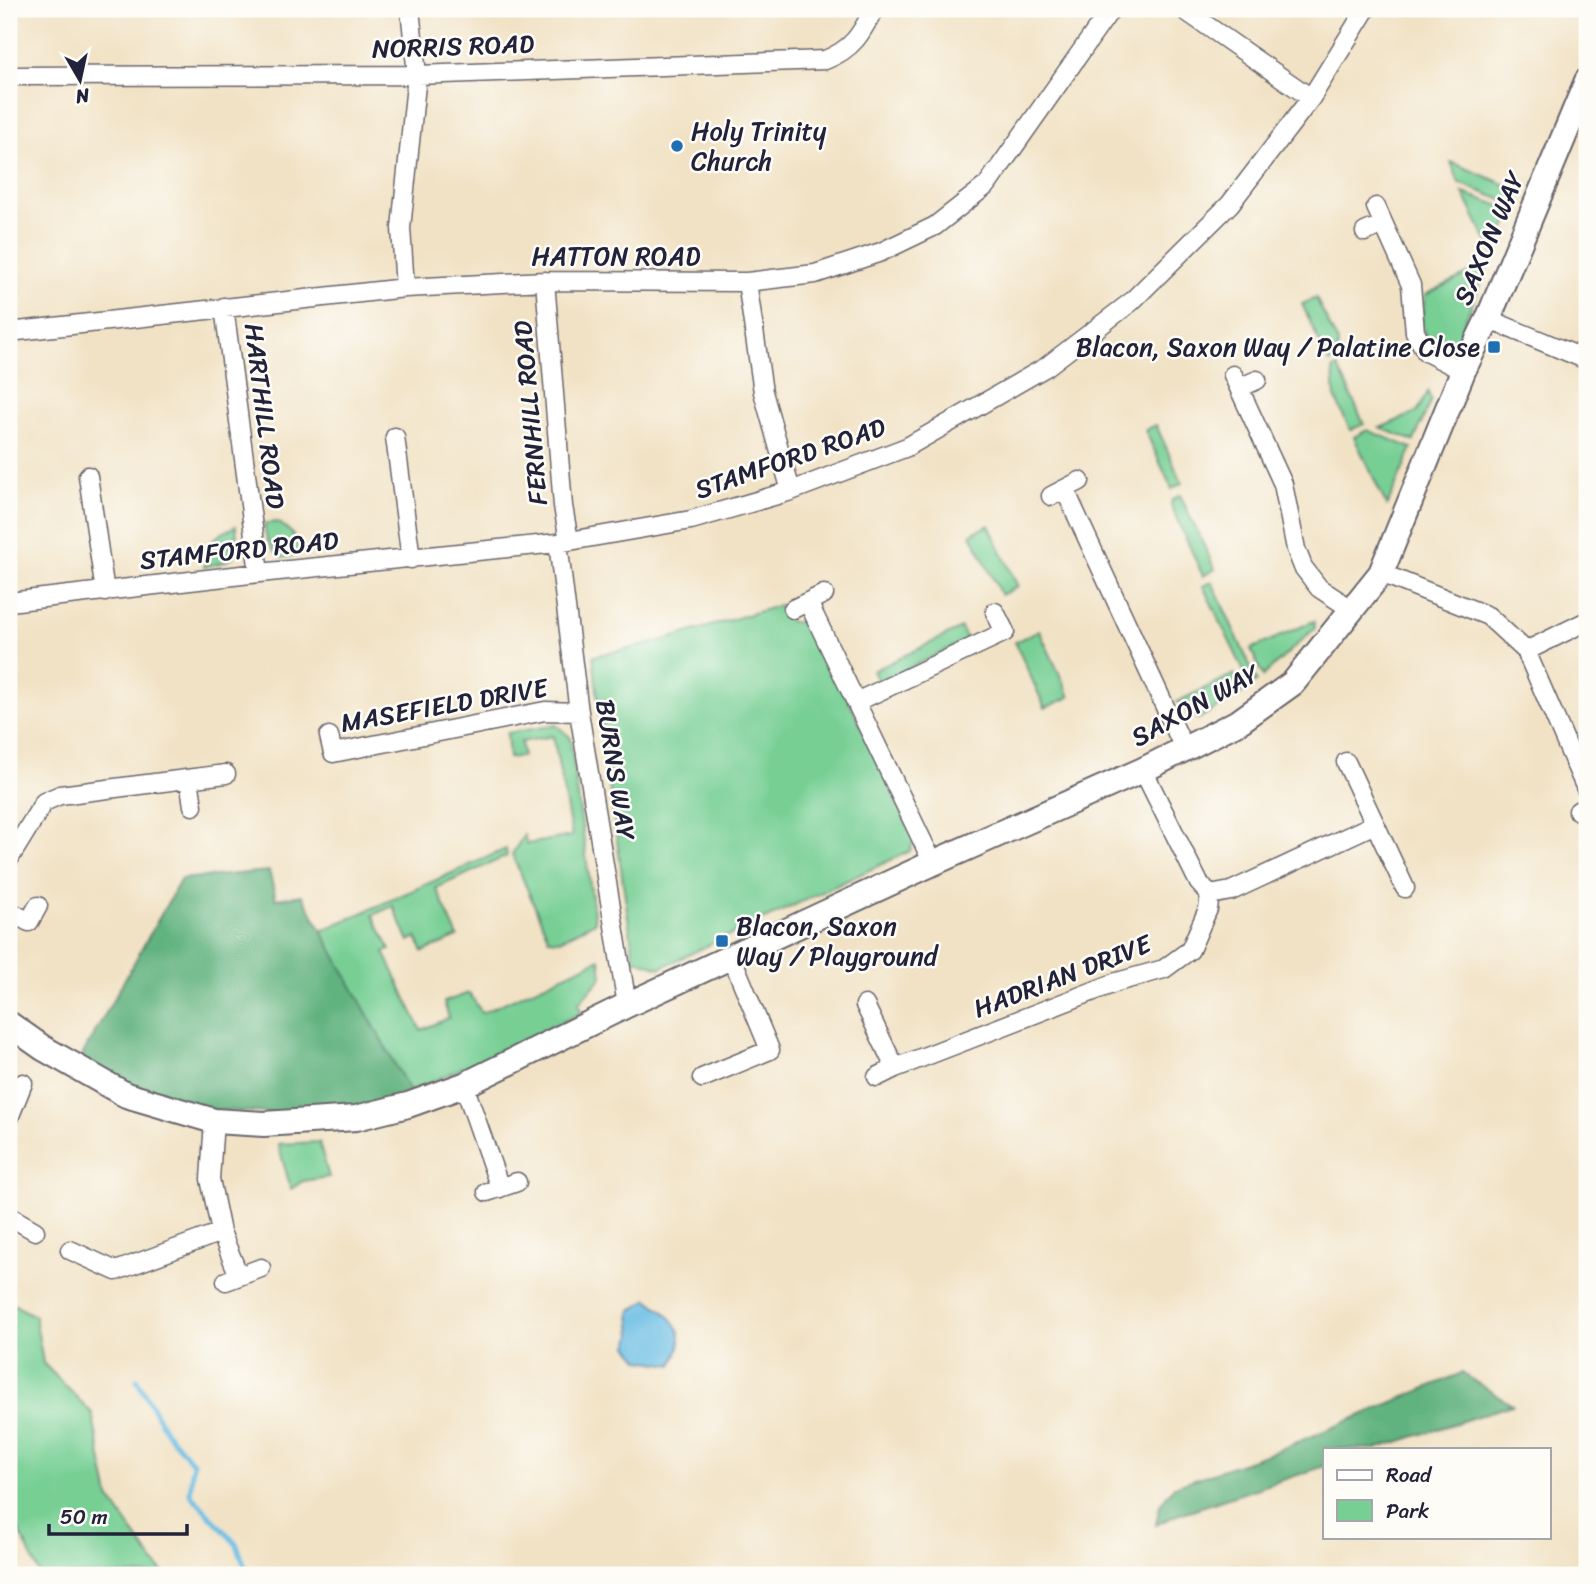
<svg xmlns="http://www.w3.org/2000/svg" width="1596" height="1584" font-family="Sriracha,sans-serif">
<rect width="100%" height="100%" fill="#fdfcf7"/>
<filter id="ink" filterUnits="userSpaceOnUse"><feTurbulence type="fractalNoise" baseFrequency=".0143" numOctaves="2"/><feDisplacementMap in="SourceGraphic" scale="14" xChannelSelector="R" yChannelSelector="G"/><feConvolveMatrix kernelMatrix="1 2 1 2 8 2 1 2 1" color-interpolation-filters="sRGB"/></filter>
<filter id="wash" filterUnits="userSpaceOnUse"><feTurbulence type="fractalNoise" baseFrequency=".00686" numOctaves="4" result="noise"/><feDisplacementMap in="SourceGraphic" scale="28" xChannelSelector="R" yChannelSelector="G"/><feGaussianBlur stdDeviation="1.57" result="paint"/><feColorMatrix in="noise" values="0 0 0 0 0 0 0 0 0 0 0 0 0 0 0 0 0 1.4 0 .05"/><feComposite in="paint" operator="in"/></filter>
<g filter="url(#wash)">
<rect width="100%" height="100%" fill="#f1e2c5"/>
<!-- green -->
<path fill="#77cf94" stroke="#4c7868" stroke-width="2" d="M 1451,162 L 1521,191 L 1515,205 L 1459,183 Z
M 1463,193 L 1513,210 L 1494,255 Z
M 1489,263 L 1454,347 L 1425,335 L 1421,322 L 1425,295 Z
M 1316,298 L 1338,343 L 1337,359 L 1329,363 L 1302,304 Z
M 1338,367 L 1364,424 L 1350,430 L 1335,397 L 1333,369 Z
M 1428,392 L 1431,400 L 1414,441 L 1380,428 L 1417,412 Z
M 1156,425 L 1182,483 L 1172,489 L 1145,430 Z
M 1367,430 L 1412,448 L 1387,506 L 1354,437 Z
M 1180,495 L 1215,569 L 1203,576 L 1171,506 L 1172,500 Z
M 276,522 C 291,529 296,538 303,553 L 283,558 C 269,547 266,541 264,524 Z
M 989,525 L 1018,587 L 1001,595 L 971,534 Z
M 236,526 C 239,559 236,560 204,567 C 207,541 213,537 236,526 Z
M 1212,582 L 1257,681 L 1251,686 L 1203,586 Z
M 780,605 L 790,622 L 812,622 L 914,839 L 910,851 L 660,968 L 634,959 L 602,735 L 593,656 L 651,644 Z
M 1314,621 L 1315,628 L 1263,676 L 1251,649 Z
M 961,628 L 967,640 L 879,683 L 873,671 Z
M 1039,630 L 1070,697 L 1045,708 L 1015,642 Z
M 1234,674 L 1245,692 L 1198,719 L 1177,702 Z
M 556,725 L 570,737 L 595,922 L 560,940 L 549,939 L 512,854 L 524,835 L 527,844 L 572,836 L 553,736 L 521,742 L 523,756 L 509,758 L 507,733 Z
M 506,849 L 507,856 L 436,888 L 458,937 L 423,952 L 416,937 L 409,941 L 393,906 L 373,915 L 390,949 L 384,952 L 421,1030 L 449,1018 L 444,1002 L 469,993 L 482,1013 L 600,959 L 602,977 L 578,1004 L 582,1013 L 410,1092 L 321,931 Z
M 319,1142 L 329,1177 L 303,1181 L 291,1189 L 278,1144 Z
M 9,1302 L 35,1316 L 43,1363 L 92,1413 L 109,1497 L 154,1562 L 166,1575 L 40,1575 L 9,1509 Z"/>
<!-- forest -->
<path fill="#61b27e" stroke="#426a5c" stroke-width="2" d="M 269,871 L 276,899 L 302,895 L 410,1092 L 357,1107 L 291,1114 L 212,1110 L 127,1084 L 80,1059 L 181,879 Z
M 1462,1373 L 1512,1405 L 1376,1449 L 1325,1449 L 1325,1466 L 1177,1515 L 1156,1525 L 1160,1505 L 1174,1486 L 1274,1452 Z"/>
<!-- water -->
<path fill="#67bce4" stroke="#446f90" stroke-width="2" d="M 648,1299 C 675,1321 691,1330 672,1365 L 640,1360 L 628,1346 L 632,1336 L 630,1312 Z"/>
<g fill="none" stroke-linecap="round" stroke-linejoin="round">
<!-- stream -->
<path stroke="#67bce4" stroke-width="5" d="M 137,1380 L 166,1432 L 193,1463 L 190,1494 L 237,1545 L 248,1575"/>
</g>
</g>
<g filter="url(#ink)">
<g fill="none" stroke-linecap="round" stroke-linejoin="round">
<!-- street casing -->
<g stroke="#6a656b" stroke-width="21">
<path id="street" d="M 1183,9 L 1311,98
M 9,76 L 417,75 L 825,60 C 853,49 861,34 874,9
M 1376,207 L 1411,285 L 1415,332 L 1426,352 L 1463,371
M 1365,232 L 1383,224
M 545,281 L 563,506 L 569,541
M 747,282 L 763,392 L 791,491
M 405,288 L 401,228 L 417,75 L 410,9
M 224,307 L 259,573
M 1488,319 L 1587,360
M 9,332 L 405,288 L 545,281 L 747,282 L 815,274 L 881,252 L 935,226 L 987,185 L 1111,9
M 1233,375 L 1283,484 L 1296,549 L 1303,567 L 1319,588 L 1351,609
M 1239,388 L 1257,380
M 395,437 L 411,559
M 88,476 L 105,592
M 1065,490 L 1184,748
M 1051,496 L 1080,481
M 558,543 L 579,712 L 627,1005
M 1381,573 L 1488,616 L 1526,651 L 1587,791
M 9,602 L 259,573 L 558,543 L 691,520 L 791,491 L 907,447 L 1046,367 L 1131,302 L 1230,204 L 1311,98 L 1366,9
M 808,602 L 933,863
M 793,609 L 824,594
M 1526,651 L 1587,621
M 856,702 L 1005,632 L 995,612
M 329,736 L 333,753 L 545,711 L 579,712
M 1346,762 L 1405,888
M 1143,770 L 1199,883 L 1210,895 L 1231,891 L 1375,824
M 189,779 L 193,806
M 1578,811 L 1587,806
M 9,859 L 44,802 L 60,795 L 226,774
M 9,911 L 29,922 L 38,906
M 865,1005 L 895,1068
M 877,1077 L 895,1068 L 1117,982 L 1164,969 L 1190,950 L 1208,909 L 1210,895
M 702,1078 L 770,1050 L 732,958
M 464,1085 L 500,1188
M 9,1118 L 23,1083
M 487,1192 L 517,1182
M 9,1216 L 35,1231
M 221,1232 L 239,1276
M 70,1250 L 116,1271 L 221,1232 L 210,1179 L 214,1121
M 226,1281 L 261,1268"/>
</g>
<!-- secondary casing -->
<g stroke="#6a656b" stroke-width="28">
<path id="secondary" d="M 9,1024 L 43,1048 L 126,1095 L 214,1121 L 264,1124 L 356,1118 L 408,1105 L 464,1085 L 627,1005 L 933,863 L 1143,770 L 1240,721 L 1293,683 L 1381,573 L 1463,371 L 1488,319 L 1587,81"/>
</g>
<!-- street -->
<use href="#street" stroke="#fff" stroke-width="18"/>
<!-- secondary -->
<use href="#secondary" stroke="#fff" stroke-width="24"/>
</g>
</g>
<!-- markers -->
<g fill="#1f6fb2" stroke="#fdfcf7" stroke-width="2.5">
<circle cx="677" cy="146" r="7"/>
<rect x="1487" y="340" width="14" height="14" rx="3.5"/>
<rect x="715" y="934" width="14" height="14" rx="3.5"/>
</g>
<g text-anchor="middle" stroke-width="5" stroke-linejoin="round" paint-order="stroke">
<!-- street labels -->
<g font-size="26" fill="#22223b" stroke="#fdfcf7">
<text transform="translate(453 46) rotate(-2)" y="9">NORRIS ROAD</text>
<text transform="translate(1489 238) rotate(-67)" y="9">SAXON WAY</text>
<text x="616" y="265">HATTON ROAD</text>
<text transform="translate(530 413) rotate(-95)" y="9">FERNHILL ROAD</text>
<text transform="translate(265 416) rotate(83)" y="9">HARTHILL ROAD</text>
<text transform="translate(790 458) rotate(-19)" y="9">STAMFORD ROAD</text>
<text transform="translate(239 550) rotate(-6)" y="9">STAMFORD ROAD</text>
<text transform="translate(444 705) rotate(-10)" y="9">MASEFIELD DRIVE</text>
<text transform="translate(1195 705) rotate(-29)" y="9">SAXON WAY</text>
<text transform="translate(616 770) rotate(81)" y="9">BURNS WAY</text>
<text transform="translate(1062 976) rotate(-21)" y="9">HADRIAN DRIVE</text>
</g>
<!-- poi labels -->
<g font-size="26" fill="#22223b" stroke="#fdfcf7" text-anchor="start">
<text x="691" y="140">Holy Trinity<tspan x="691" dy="30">Church</tspan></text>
<text x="1480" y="356" text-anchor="end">Blacon, Saxon Way / Palatine Close</text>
<text x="736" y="935">Blacon, Saxon<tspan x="736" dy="30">Way / Playground</tspan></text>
</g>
</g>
<!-- margin -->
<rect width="1596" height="1584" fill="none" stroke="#fdfcf7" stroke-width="35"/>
<!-- legend -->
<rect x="1323" y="1448" width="228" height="91" fill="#fdfcf7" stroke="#a5a5ac" stroke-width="2"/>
<rect x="1337" y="1470" width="35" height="10" fill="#ffffff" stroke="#a5a5ac" stroke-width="2"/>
<text x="1386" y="1482" font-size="21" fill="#22223b">Road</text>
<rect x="1337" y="1500" width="35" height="21" fill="#77cf94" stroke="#a5a5ac" stroke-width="2"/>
<text x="1386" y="1518" font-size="21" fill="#22223b">Park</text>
<!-- north arrow -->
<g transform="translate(80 80) rotate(171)" stroke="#fdfcf7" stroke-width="5" paint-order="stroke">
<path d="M0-5L12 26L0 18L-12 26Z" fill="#22223b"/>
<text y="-10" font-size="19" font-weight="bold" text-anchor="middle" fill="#22223b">N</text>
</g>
<!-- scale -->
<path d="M49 1524v10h138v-10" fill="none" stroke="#22223b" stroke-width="3.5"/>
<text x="60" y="1524" font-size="21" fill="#22223b" stroke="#fdfcf7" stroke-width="5" paint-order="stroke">50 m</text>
</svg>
